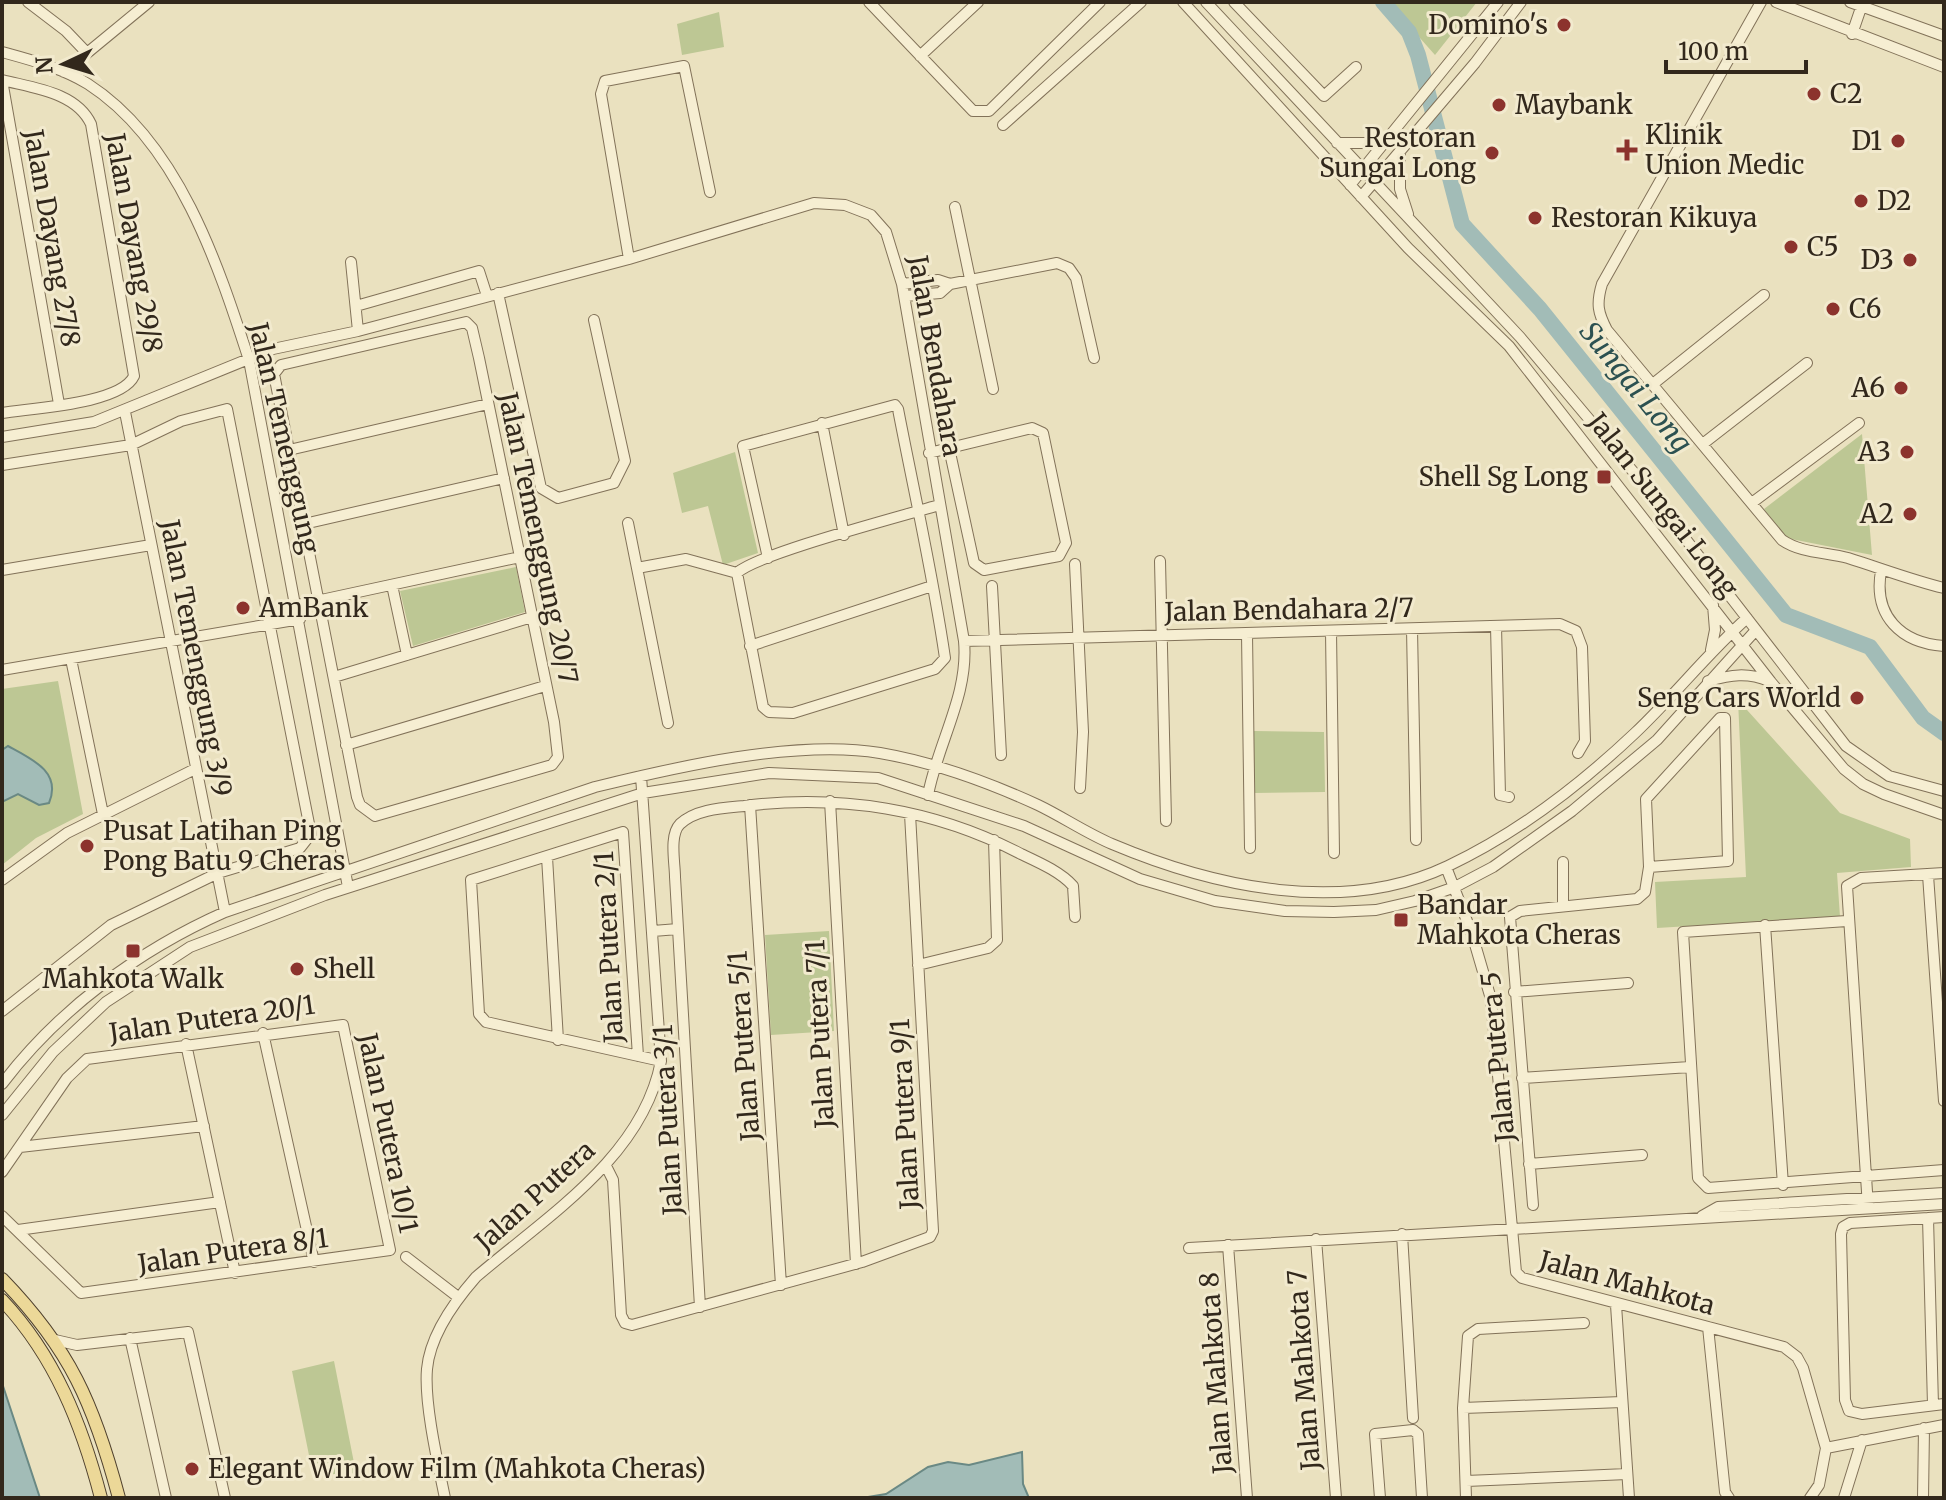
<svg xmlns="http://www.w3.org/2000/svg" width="1946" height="1500" font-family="Merriweather,serif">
<rect width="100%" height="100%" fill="#eae1bf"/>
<!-- green -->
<path fill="#bdc794" d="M 1388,2 L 1477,2 L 1435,55 Z
M 719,12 L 724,47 L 682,55 L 677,24 Z
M 1862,434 L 1872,555 L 1786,538 L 1764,509 Z
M 735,452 L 758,553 L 723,565 L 708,506 L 682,513 L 673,473 Z
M 516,567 L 525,612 L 413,646 L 400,591 Z
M 58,681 L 83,814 L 36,838 L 2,865 L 2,689 Z
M 1738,700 L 1840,813 L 1910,839 L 1911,867 L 1837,873 L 1840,917 L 1657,928 L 1655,882 L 1746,877 Z
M 1254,731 L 1324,732 L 1325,792 L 1254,793 Z
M 829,931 L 834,1031 L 771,1035 L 765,935 Z
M 334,1361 L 356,1473 L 313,1475 L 292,1371 Z"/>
<!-- water -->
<path fill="#a2bcb7" stroke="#6a8984" stroke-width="2" d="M 8,746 C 32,759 62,772 49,803 L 39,805 L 18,794 L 2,802 L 2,750 Z
M 2,1383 L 40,1498 L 3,1498 Z
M 1022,1452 L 1023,1484 L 1029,1498 L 862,1498 L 886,1494 L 928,1467 L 948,1462 L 969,1465 Z"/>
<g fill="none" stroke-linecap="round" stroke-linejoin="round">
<!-- river -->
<path stroke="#a2bcb7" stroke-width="16" d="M 1383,2 L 1409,32 L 1418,55 L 1462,224 L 1540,309 L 1786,615 L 1870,647 L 1923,718 L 1944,733"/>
<!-- minor casing -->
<g stroke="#827259" stroke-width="12">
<path id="minor" d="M 28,2 L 66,31 L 87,53
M 869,2 L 973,111 L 989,111 L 1100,2
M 1183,2 L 1408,248 L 1509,346 L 1771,682 L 1844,769 L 1863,784 L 1884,794 L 1944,815
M 1206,2 L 1520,337 L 1636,475 L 1846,746 L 1889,776 L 1944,791
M 1234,2 L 1324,96 L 1356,67
M 1761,2 L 1602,284 C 1596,304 1598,313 1607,330 L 1782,540 C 1801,553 1825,552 1848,558 C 1880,568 1911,580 1944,588
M 1776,2 L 1944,67
M 1850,2 L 1944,36
M 1852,34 L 1863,2
M 2,52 C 31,60 62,68 88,84 C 178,142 218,264 249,360 L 348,887
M 920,56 L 978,2
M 64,72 L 149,2
M 2,80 C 33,88 76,92 91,124 L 134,376 C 121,404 32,408 2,413
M 2,80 L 59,404
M 1003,125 L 1141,2
M 1337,143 L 1385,143
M 1400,152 L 1400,189 L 1408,214
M 1350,185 L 1498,2
M 1361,197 L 1475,63 L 1521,2
M 955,207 L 993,389
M 629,259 L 601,94 L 605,81 L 684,66 L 710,192
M 351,262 L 358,331
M 902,284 L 938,280 L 950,284 L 1057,263 L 1069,268 L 1076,278 L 1094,358
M 498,293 L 541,488 L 558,498 L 614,483 L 625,461 L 594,320
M 905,296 L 940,293 L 950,284
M 356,306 L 479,271 L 487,296
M 466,322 L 472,328 L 479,358 L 554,722 L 558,757 L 552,765 L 375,816 L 360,805 L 357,797 L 274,374 L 281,365 Z
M 1653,384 L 1764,295
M 125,412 L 225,912
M 822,423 L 844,535
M 2,437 L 94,422 L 273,349 L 358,331 L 629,259 L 814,203 L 845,205 L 871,215 L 886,232 L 902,284 L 964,641 C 969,695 938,742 928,795
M 1704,443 L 1807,363
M 289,450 L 488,404
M 929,453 L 1032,428 L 1043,433 L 1066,543 L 1059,556 L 984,570 L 974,563 L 949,448
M 2,465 L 131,445 L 181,421 L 227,409 L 311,834 L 300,848 L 218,873 L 111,925 L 2,1011
M 1753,502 L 1859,423
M 628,523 L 668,723
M 304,524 L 504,478
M 768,558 L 743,446 L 895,405 L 898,409 C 914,492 933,575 945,658 L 935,669 L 793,713 L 769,712 L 763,707 L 737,573 C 756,554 903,516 939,505
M 1160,561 L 1166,821
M 1075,564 L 1083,732 L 1080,788
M 637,568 L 686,559 L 737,573
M 2,570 L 151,545
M 1881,571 C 1873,616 1901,643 1944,646
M 392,585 L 407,655
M 992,586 L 1001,755
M 298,605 L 520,557
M 1496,626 L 1500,795 L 1509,797
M 1412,629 L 1416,840
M 1331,631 L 1334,853
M 1247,634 L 1250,848
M 964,641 L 1560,624 L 1576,631 L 1582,647 L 1585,741 L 1578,753
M 750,646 L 932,586
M 1711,650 L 1715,630 L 1713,605
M 71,659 L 103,814
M 2,670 L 300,619
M 334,677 L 532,617
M 1708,681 C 1731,675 1747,672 1769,681
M 346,745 L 545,686
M 830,801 L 856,1264
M 750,805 L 781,1285
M 547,857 L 558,1040
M 1563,862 L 1563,906
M 1446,867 L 1472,934 L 1491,999 L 1516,1272 L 1522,1278 L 1784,1347 L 1797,1357 L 1803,1368 L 1826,1448 L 1819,1485 L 1810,1498
M 1928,875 L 1944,1101
M 2,880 L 67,833 L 195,769
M 1847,921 L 1683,932 L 1698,1178 L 1708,1188 L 1944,1170
M 1765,925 L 1783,1185
M 653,931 L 678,929
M 918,965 L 988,948 L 997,940 L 994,840
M 1514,992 L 1628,983
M 263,1033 L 314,1262
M 186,1044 L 235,1273
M 638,1056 L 623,832 L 471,880 L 479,1014 L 486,1022 L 661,1061
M 1522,1078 L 1690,1067
M 2,1084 C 59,1009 139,950 225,912 L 595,787 C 676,767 797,739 880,753 C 932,762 990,783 1038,805 C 1063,817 1086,833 1112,844 C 1214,887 1343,916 1448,866 C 1518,833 1579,786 1635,733 C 1674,696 1707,654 1747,618
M 2,1115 L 53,1052 L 106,1002 L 190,947 L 325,895 L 643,793 L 769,773 L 878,778 L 1024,826 L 1140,879 L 1215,901 L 1285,911 L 1334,912 L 1376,910 L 1415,901 L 1455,887 L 1493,867 L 1572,811 L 1657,740 L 1756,630
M 20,1147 L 204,1126
M 1529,1164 L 1642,1155
M 606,1166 L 613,1180 L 621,1315 L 625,1323 L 632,1325 L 862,1262 L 930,1237 L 933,1231 L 910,814
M 2,1172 L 67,1078 L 87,1059 L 343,1025 L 390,1250
M 1533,1205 L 1510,917 L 1520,911 L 1637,899 L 1645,892 L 1649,867 L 1646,799 L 1720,718 L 1725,718 L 1728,861 L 1649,867
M 1868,1207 L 1847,886 L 1861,878 L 1944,873
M 2,1216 L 81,1293 L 390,1250
M 1702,1216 L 1718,1207 L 1944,1193
M 1944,1217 L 1850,1223 L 1843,1227 L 1841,1234 L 1845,1400 L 1849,1411 L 1862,1414 L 1944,1404
M 1928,1218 L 1933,1405
M 18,1230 L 220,1202
M 1402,1234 L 1413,1418
M 1316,1239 L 1336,1498
M 1228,1245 L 1247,1498
M 1189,1248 L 1944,1204
M 406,1257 L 458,1297
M 1616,1305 L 1629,1498
M 700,1307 L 675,877 C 675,863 669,835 680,824 C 696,809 723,808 744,806 C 840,794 935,809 1021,854 C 1038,862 1061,872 1073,886 L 1075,917
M 1708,1327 L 1725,1492 L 1729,1498
M 130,1338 L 166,1498
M 55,1340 L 77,1345 L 188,1332 L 225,1498
M 1463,1408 L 1622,1402
M 1826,1448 L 1944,1425
M 1466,1481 L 1627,1474
M 445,1498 C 438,1464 424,1403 427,1369 C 430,1336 455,1301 476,1277 C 546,1217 643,1157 661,1061 L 641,776
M 1380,1498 L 1375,1434 L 1413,1430 L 1418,1434 L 1422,1498
M 1466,1498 L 1463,1408 L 1468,1336 L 1478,1329 L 1584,1323
M 1844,1498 L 1862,1440
M 1923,1498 L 1924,1428"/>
</g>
<!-- major casing -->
<g stroke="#4f402d" stroke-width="14">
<path id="major" d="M 2,1279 C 70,1349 94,1404 119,1498
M 2,1300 C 55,1356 82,1425 101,1498"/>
</g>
<!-- minor -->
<use href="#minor" stroke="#f6eed2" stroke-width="10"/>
<!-- major -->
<use href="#major" stroke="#ecd898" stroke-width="12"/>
</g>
<!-- markers -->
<g fill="#8c332d" stroke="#f2eace" stroke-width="3">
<circle cx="1564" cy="25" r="8"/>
<circle cx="1814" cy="94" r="8"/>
<circle cx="1499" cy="105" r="8"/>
<circle cx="1898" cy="141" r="8"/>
<path d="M1623 138h8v8h8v8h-8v8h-8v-8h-8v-8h8z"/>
<circle cx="1492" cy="153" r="8"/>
<circle cx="1861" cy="201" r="8"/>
<circle cx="1535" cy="218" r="8"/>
<circle cx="1791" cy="247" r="8"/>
<circle cx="1910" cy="260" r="8"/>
<circle cx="1833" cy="309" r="8"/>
<circle cx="1901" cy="388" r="8"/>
<circle cx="1907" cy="452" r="8"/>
<rect x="1596" y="469" width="16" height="16" rx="4"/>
<circle cx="1910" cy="514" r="8"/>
<circle cx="243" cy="608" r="8"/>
<circle cx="1857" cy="698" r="8"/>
<circle cx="87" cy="846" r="8"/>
<rect x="1393" y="912" width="16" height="16" rx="4"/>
<rect x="125" y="943" width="16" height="16" rx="4"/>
<circle cx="297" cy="969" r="8"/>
<circle cx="192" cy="1469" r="8"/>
</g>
<g text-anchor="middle" stroke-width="6" stroke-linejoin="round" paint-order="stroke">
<!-- poi labels -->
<g font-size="26" fill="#32281c" stroke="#f2eace" text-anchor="start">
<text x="1548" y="34" text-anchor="end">Domino's</text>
<text x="1830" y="103">C2</text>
<text x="1515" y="114">Maybank</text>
<text x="1645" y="144">Klinik<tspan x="1645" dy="30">Union Medic</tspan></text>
<text x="1476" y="147" text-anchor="end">Restoran<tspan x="1476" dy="30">Sungai Long</tspan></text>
<text x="1882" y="150" text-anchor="end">D1</text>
<text x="1877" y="210">D2</text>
<text x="1551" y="227">Restoran Kikuya</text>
<text x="1807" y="256">C5</text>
<text x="1894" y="269" text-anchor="end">D3</text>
<text x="1849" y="318">C6</text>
<text x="1885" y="397" text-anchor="end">A6</text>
<text x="1891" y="461" text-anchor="end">A3</text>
<text x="1588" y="486" text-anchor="end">Shell Sg Long</text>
<text x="1894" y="523" text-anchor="end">A2</text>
<text x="259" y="617">AmBank</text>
<text x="1841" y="707" text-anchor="end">Seng Cars World</text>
<text x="103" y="840">Pusat Latihan Ping<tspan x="103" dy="30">Pong Batu 9 Cheras</tspan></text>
<text x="1417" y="914">Bandar<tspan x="1417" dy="30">Mahkota Cheras</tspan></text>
<text x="313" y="978">Shell</text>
<text x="133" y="988" text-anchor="middle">Mahkota Walk</text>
<text x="208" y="1478">Elegant Window Film (Mahkota Cheras)</text>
</g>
<!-- street labels -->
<g font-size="26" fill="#32281c" stroke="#f2eace">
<text transform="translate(52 238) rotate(80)" y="9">Jalan Dayang 27/8</text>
<text transform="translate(134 243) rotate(80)" y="9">Jalan Dayang 29/8</text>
<text transform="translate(935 356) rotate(80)" y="9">Jalan Bendahara</text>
<text transform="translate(284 438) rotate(77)" y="9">Jalan Temenggung</text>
<text transform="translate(1663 505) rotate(52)" y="9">Jalan Sungai Long</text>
<text transform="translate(538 538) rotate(78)" y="9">Jalan Temenggung 20/7</text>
<text transform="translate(1289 610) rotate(-1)" y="9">Jalan Bendahara 2/7</text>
<text transform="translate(196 658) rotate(79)" y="9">Jalan Temenggung 3/9</text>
<text transform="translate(609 947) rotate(-93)" y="9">Jalan Putera 2/1</text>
<text transform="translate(212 1019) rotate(-8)" y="9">Jalan Putera 20/1</text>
<text transform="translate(820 1034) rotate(-93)" y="9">Jalan Putera 7/1</text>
<text transform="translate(744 1046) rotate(-94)" y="9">Jalan Putera 5/1</text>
<text transform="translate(1498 1057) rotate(-95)" y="9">Jalan Putera 5</text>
<text transform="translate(905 1114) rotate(-93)" y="9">Jalan Putera 9/1</text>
<text transform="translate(668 1120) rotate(-93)" y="9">Jalan Putera 3/1</text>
<text transform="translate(388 1133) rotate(78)" y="9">Jalan Putera 10/1</text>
<text transform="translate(535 1196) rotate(-42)" y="9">Jalan Putera</text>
<text transform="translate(233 1251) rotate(-8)" y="9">Jalan Putera 8/1</text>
<text transform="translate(1627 1283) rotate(15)" y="9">Jalan Mahkota</text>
<text transform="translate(1304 1370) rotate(-94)" y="9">Jalan Mahkota 7</text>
<text transform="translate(1216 1373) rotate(-94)" y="9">Jalan Mahkota 8</text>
</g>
<!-- water labels -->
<g font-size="28" font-style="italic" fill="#2c5151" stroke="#f2eace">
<text transform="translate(1636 387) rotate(51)" y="10">Sungai Long</text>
</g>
</g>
<!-- border -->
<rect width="1946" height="1500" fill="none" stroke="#32281c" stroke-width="8"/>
<!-- north arrow -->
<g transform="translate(64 64) rotate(266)" stroke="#f2eace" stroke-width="6" paint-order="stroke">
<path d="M0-6L14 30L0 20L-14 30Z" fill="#32281c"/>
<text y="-12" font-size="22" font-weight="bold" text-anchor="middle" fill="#32281c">N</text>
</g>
<!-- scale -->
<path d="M1666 60v12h140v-12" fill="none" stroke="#32281c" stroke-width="4"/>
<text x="1678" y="60" font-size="24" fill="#32281c" stroke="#f2eace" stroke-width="6" paint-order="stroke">100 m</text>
</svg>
